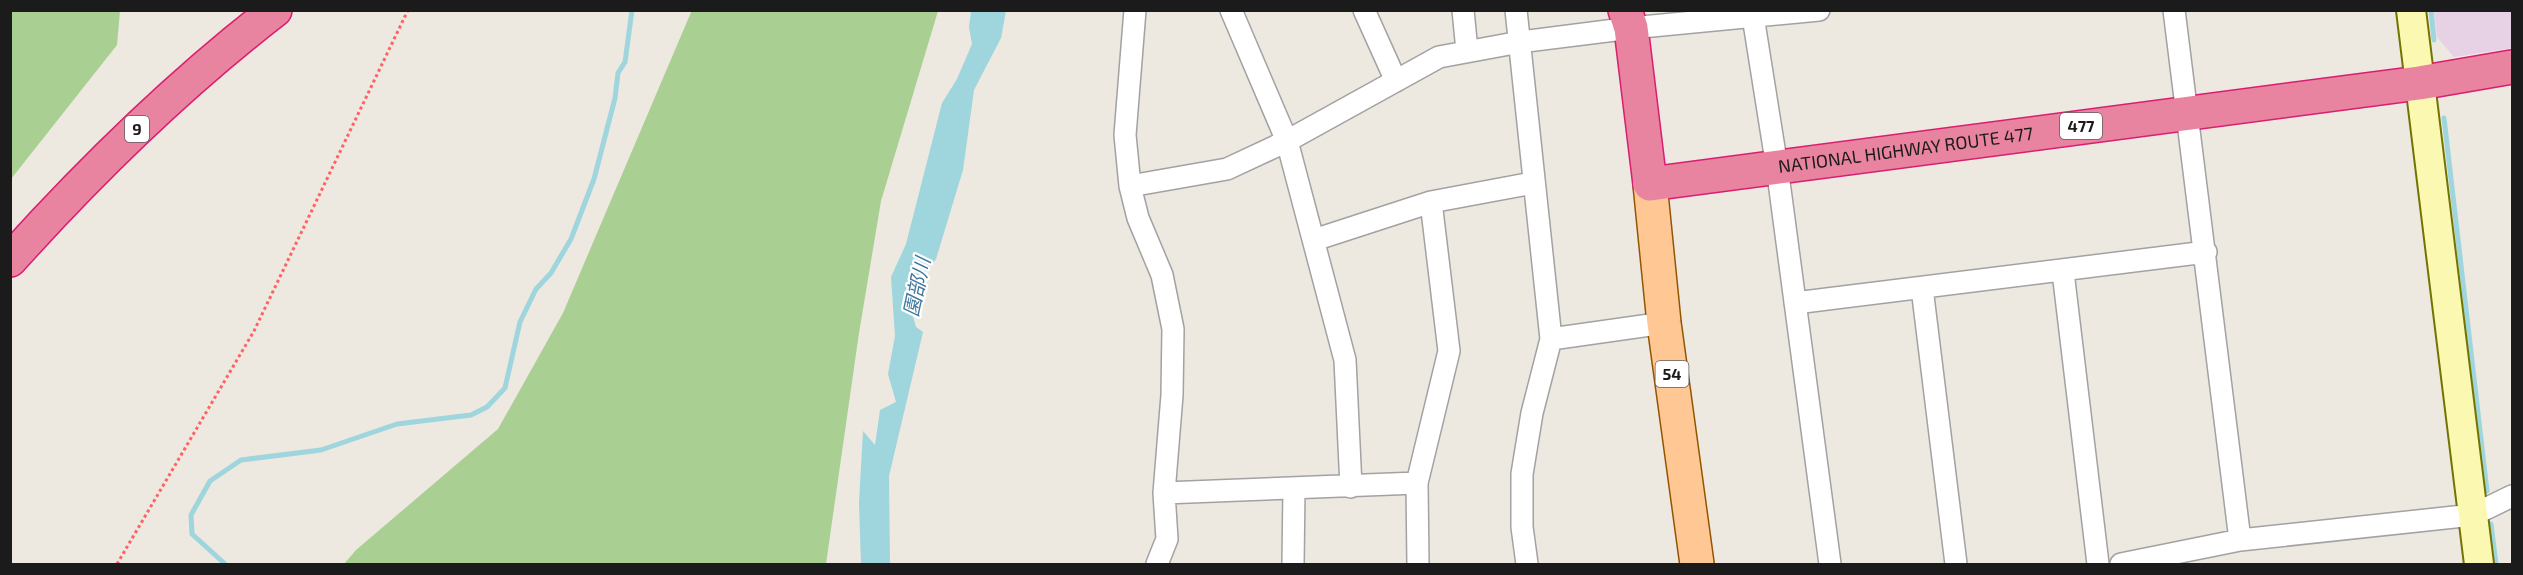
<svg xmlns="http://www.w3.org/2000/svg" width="2523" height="575" font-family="'Exo 2','Noto Sans JP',sans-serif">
<rect width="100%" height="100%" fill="#ede8e0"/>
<!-- industrial -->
<path fill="#e7d2e5" d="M 2434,11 L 2512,11 L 2512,48 L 2454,57 L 2437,37 Z"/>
<!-- forest -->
<path fill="#aacf93" d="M 11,10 L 120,11 L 117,45 L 11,179 Z
M 692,10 L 938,11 L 881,201 L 859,333 L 826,564 L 344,564 L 356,550 L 498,429 L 563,313 Z"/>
<!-- water -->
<path fill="#9fd5dd" d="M 971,11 L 1006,11 L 1001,38 L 974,90 L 963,170 L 936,259 L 923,276 L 912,313 L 916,327 L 923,332 L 889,476 L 890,564 L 861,564 L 859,503 L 863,431 L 875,445 L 880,410 L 896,402 L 888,374 L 895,336 L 891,277 L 906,244 L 942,103 L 957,79 L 972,44 L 969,27 Z"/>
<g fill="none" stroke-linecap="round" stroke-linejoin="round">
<!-- stream -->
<path stroke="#9fd5dd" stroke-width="5" d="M 2431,10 L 2434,40
M 2444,118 L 2487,491
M 2491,524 L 2496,564
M 225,564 L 192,534 L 191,515 L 210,481 L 241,460 L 321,450 L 397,424 L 471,415 L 487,407 L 505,388 L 520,322 L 536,289 L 551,273 L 571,239 L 594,179 L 615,98 L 618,73 L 625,62 L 632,10"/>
<!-- street casing -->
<g stroke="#a2a2a2" stroke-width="24">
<path id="street" d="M 1135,10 L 1125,135 L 1130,186 L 1138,218 L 1162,275 L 1173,329 L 1172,395 L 1164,493 L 1167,539 L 1157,564
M 1231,10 L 1287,141 L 1345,360 L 1351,487
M 1364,10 L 1396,81
M 1463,10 L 1467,51
M 1516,10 L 1551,339 L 1532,413 L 1522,474 L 1522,527 L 1527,564
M 1752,10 L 1777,167 L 1830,564
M 2174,10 L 2240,540
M 1130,186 L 1227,169 L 1287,141 L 1439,57 L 1520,42 L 1631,28 L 1819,10
M 1314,240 L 1431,202 L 1533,183
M 2063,272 L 2098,564
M 1922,288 L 1956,564
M 1795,303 L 2206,252
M 1551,339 L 1664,323
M 1164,493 L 1417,483
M 1293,564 L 1294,489
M 1418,564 L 1417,483 L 1449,351 L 1431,202
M 2121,564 L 2240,540 L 2473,515 L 2512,496"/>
</g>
<!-- secondary casing -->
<g stroke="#727401" stroke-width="32">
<path id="secondary" d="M 2411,10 L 2479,564"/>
</g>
<!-- primary casing -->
<g stroke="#935500" stroke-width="36">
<path id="primary" d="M 1650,184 L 1664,323 L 1697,564"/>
</g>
<!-- highway casing -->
<g stroke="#db1d70" stroke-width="36">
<g id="highway">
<path id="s1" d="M 1625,10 L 1631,28 L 1650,184 L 2419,83 L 2512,67"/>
<path d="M 10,260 C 92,169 178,85 275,10"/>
</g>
</g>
<!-- path -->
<path stroke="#fe6261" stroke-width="3" stroke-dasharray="3 3" stroke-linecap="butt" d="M 117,564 L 254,331 L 408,10"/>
<!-- street -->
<use href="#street" stroke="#fff" stroke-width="21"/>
<!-- secondary -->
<use href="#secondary" stroke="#fbf8b1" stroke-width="28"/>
<!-- primary -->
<use href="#primary" stroke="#ffc794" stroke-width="33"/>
<!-- highway -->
<use href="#highway" stroke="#e984a0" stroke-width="33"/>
</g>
<g text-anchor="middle" stroke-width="4.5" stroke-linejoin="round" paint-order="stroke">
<!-- shield labels -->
<g fill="#fff" stroke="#5f5f5f" stroke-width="1.5">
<rect x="2060" y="113" width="42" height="26" rx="4.5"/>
<rect x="125" y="116" width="24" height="26" rx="4.5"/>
<rect x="1655.5" y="361" width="33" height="26" rx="4.5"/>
</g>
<g font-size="16" font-weight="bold" fill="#1b1b1b">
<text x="2081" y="132">477</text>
<text x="137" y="135">9</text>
<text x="1672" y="380">54</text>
</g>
<!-- street labels -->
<g font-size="18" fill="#1b1b1b" stroke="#fff">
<text dy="6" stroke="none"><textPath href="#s1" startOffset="434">NATIONAL HIGHWAY ROUTE 477</textPath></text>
</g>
<!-- water labels -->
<g font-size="20" font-style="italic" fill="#41789d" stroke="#fff">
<text transform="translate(917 287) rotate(-78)" y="7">園部川</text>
</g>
</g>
<!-- border -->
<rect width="2523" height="575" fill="none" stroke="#1b1b1b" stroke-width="24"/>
</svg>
